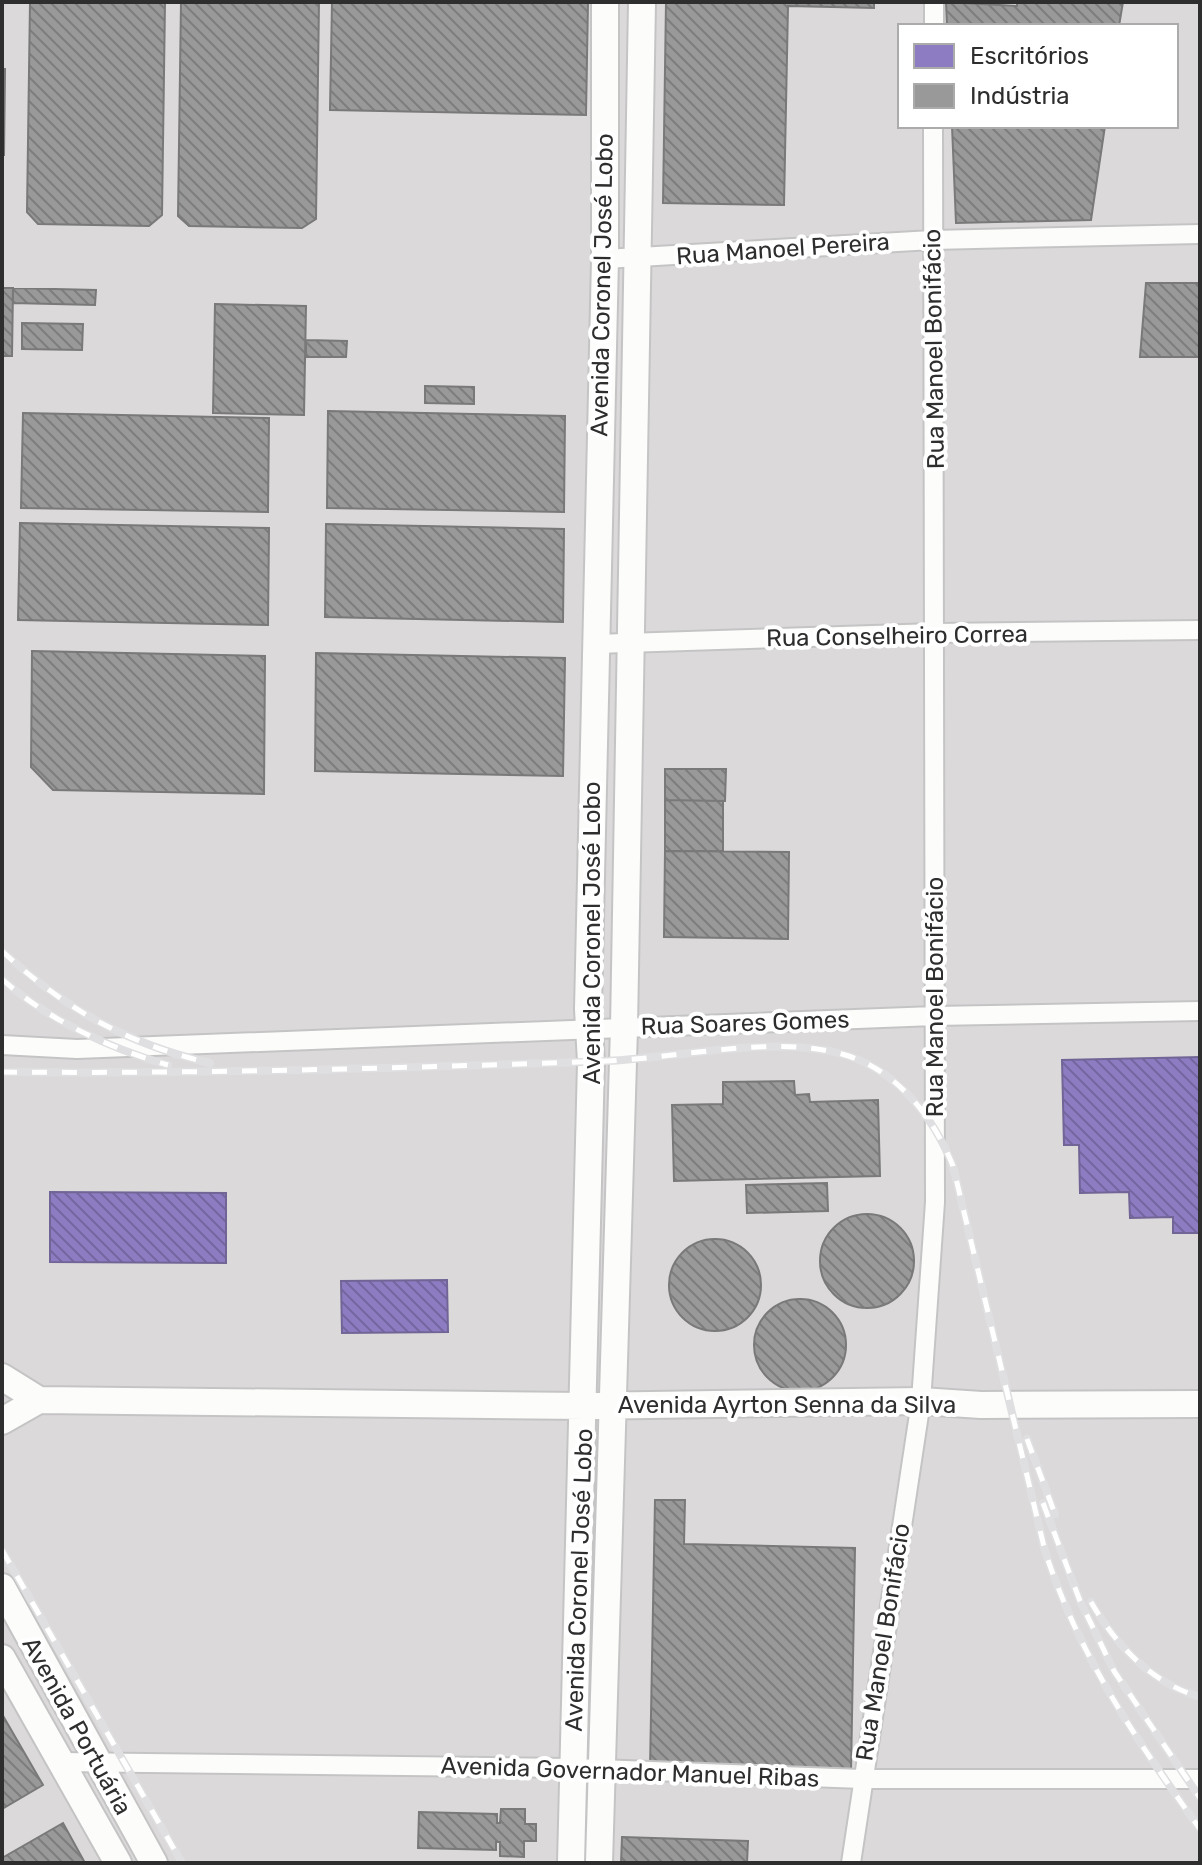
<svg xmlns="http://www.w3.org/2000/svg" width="1202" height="1865" font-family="Rubik,sans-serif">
<defs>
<pattern id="offices-back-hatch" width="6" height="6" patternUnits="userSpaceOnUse" patternTransform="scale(2)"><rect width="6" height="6" fill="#8e7cc3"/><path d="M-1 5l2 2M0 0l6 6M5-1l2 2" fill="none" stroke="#74669f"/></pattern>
<pattern id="industry-back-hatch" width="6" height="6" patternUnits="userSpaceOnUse" patternTransform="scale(2)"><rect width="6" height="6" fill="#999"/><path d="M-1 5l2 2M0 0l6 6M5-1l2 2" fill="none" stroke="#7d7d7d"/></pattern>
</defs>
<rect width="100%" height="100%" fill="#ece8e4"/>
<!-- industrial -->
<path fill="#dcd9db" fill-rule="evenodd" d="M 2,2 L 1200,2 L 1200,1863 L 2,1863 ZM 900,26 L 1176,26 L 1176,126 L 900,126 Z"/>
<!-- offices -->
<path fill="url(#offices-back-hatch)" stroke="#716596" stroke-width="2" d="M 1200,1057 L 1200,1233 L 1173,1233 L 1173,1217 L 1130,1218 L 1129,1192 L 1080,1193 L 1079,1145 L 1064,1145 L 1062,1060 Z
M 50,1192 L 226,1193 L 226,1263 L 50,1262 Z
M 447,1280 L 448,1332 L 342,1333 L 341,1281 Z"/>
<!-- industry -->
<path fill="url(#industry-back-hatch)" stroke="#797979" stroke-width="2" d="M 30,2 L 165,2 L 162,215 L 149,226 L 38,224 L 27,212 Z
M 181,2 L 319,2 L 316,219 L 302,228 L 189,226 L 178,216 Z
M 332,2 L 588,2 L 586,115 L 330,110 Z
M 666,2 L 874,2 L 874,8 L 788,6 L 784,205 L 663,203 Z
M 946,2 L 1017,6 L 1017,2 L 1123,2 L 1119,26 L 947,26 Z
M 2,69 L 5,69 L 4,155 L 2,155 Z
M 952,126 L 1105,126 L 1091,220 L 956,223 Z
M 1146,283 L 1200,283 L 1200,357 L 1140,357 Z
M 2,288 L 13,288 L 12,356 L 2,356 Z
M 13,288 L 96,290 L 95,305 L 13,303 Z
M 215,304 L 306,306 L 304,415 L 213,413 Z
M 22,323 L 83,324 L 82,350 L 22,349 Z
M 306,340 L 347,341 L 346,357 L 306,357 Z
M 425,386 L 474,387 L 474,404 L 425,403 Z
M 328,411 L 565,416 L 564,512 L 327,508 Z
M 23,413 L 269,418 L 268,512 L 21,508 Z
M 20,523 L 269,528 L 268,625 L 18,620 Z
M 326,524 L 564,529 L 563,622 L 325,617 Z
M 32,651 L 265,656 L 264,794 L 53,790 L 31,767 Z
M 316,653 L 565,658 L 563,776 L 315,771 Z
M 665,769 L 726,769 L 725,801 L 665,800 Z
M 665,800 L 723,801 L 723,851 L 665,851 Z
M 665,851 L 789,852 L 788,939 L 664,937 Z
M 794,1081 L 795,1095 L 809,1094 L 810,1102 L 878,1100 L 880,1176 L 674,1181 L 672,1105 L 723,1104 L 723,1082 Z
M 827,1183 L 828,1211 L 747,1213 L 746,1185 Z
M820 1261a47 47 0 1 1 94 0a47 47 0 1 1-94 0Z
M669 1285a46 46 0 1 1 92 0a46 46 0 1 1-92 0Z
M754 1345a46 46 0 1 1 92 0a46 46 0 1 1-92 0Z
M 655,1500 L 685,1500 L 684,1544 L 855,1548 L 851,1773 L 650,1769 Z
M 2,1714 L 43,1785 L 2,1809 Z
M 501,1809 L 525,1809 L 525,1824 L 536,1824 L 536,1841 L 524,1841 L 524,1857 L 500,1856 L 500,1842 L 496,1842 L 496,1850 L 418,1848 L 419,1812 L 497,1814 L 497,1823 L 500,1823 Z
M 63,1823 L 85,1863 L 2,1863 L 2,1858 Z
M 622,1837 L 748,1841 L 747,1863 L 621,1863 Z"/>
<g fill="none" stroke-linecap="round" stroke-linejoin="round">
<!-- street casing -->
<g stroke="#c5c4c5" stroke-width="22">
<path id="street" d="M 934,26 L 934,2
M 605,259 L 932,240 L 1200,234
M 595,644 L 935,633 L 1200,630
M 2,1045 L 77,1049 L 934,1016 L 1200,1011
M 59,1762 L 572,1768 L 862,1779 L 1200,1779
M 851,1863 L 921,1401 L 935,1202 L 933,126"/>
</g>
<!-- secondary casing -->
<g stroke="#c5c4c5" stroke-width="30">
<path id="secondary" d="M 2,1377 L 39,1400
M 2,1421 L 39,1400 L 585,1406 L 921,1401 L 981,1405 L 1200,1404
M 2,1587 L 154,1863
M 2,1658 L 118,1863
M 571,1863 L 591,1062 L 588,1009 L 605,259 L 605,2
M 599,1863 L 624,1028 L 642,2"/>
</g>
<!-- street -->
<use href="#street" stroke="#fcfcfb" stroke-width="18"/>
<!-- secondary -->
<use href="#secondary" stroke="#fcfcfb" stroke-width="26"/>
<!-- rail casing -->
<g stroke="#dfdfe1" stroke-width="8">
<path id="rail" d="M 2,951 C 65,1009 127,1044 210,1063
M 2,979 C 46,1019 111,1049 168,1065
M 2,1072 C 203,1074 406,1068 607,1061 C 679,1058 772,1035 842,1054 C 896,1069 933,1116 953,1166 L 1045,1551 C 1080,1658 1135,1738 1200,1829
M 1027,1439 L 1055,1514
M 1043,1503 L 1080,1601 L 1114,1671 L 1200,1798
M 2,1550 L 182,1863
M 1091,1602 C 1116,1645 1151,1683 1200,1697"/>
</g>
<!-- rail -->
<use href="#rail" stroke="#fff" stroke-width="5" stroke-dasharray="15" stroke-linecap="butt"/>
</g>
<g text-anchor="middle" stroke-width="8" stroke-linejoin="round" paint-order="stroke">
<!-- street labels -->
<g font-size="24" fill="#2e2e2e" stroke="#fff">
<text transform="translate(783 249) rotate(-4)" y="8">Rua Manoel Pereira</text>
<text transform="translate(602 285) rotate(-89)" y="8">Avenida Coronel José Lobo</text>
<text transform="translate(934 349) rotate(-91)" y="8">Rua Manoel Bonifácio</text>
<text transform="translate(897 636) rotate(-1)" y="8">Rua Conselheiro Correa</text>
<text transform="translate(592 933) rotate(-90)" y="8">Avenida Coronel José Lobo</text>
<text transform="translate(935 997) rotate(-90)" y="8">Rua Manoel Bonifácio</text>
<text transform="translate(745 1023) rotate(-2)" y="8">Rua Soares Gomes</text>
<text x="787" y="1413">Avenida Ayrton Senna da Silva</text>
<text transform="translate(579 1580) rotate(-88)" y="8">Avenida Coronel José Lobo</text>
<text transform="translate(883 1642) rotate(-81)" y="8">Rua Manoel Bonifácio</text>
<text transform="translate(77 1726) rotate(61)" y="8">Avenida Portuária</text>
<text transform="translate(630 1772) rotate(2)" y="8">Avenida Governador Manuel Ribas</text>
</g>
</g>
<!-- border -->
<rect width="1202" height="1865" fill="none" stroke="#2e2e2e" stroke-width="8"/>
<!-- legend -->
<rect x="898" y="24" width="280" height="104" fill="#ffffff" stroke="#ababab" stroke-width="2"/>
<rect x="914" y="44" width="40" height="24" fill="#8e7cc3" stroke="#ababab" stroke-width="2"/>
<text x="970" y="64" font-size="24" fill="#2e2e2e">Escritórios</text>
<rect x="914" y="84" width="40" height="24" fill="#999999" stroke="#ababab" stroke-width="2"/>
<text x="970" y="104" font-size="24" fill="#2e2e2e">Indústria</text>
</svg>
